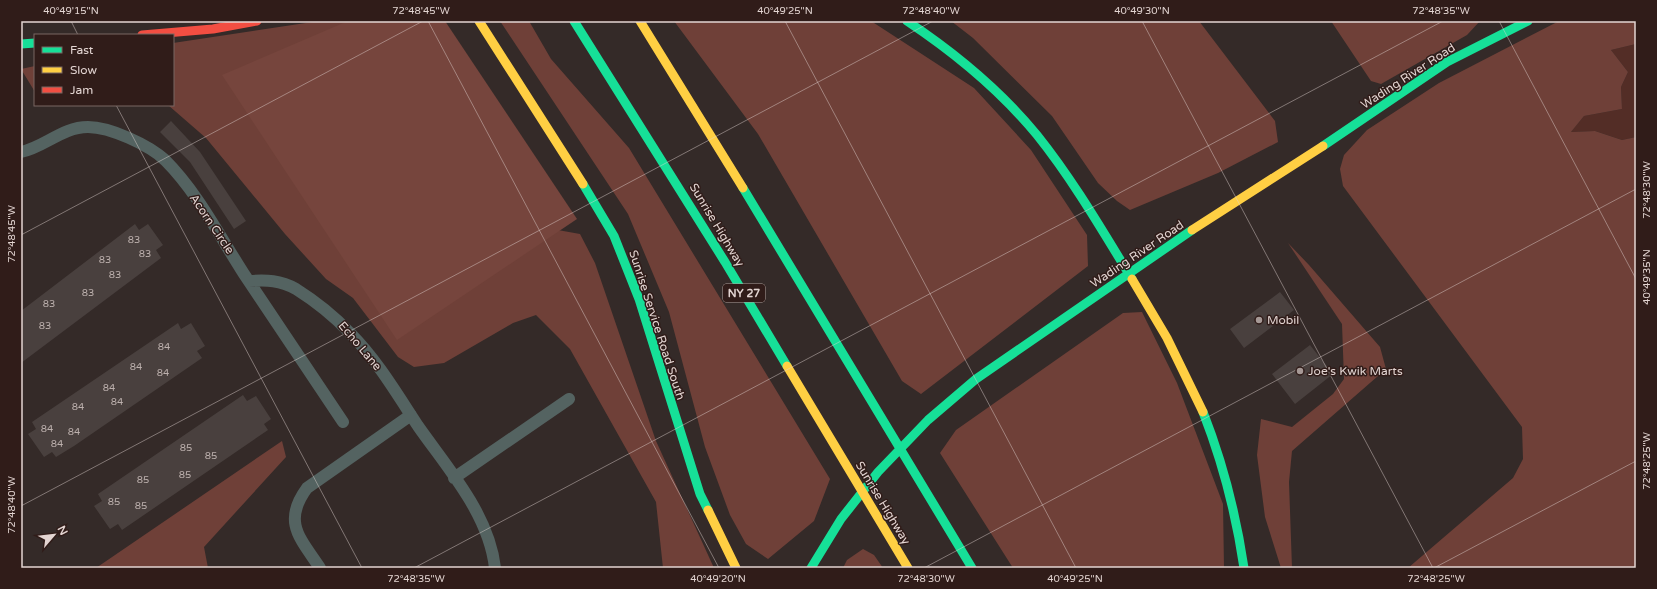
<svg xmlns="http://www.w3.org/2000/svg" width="1657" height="589" font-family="'Varela Round',sans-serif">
<rect width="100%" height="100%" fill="#342a28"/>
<!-- green -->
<path fill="#532d26" d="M 1636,44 L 1636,137 L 1622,140 L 1595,131 L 1571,132 L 1584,116 L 1622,109 L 1621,87 L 1628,72 L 1611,50 Z"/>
<!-- forest -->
<path fill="#6f4038" d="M 319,21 L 419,21 L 541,227 L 580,234 L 595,263 L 656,441 L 714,568 L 663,568 L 656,502 L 570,349 L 536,315 L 513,323 L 444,363 L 414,367 L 398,357 L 353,298 L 326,279 L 285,234 L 206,138 L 168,105 L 173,105 L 173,43 Z
M 500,21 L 529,21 L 551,59 L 629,148 L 830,479 L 814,521 L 768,559 L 746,544 L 730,515 L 705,447 L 669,312 L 628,214 Z
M 674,21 L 871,21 L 974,88 L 1031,150 L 1087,235 L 1088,266 L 921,394 L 902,381 L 758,134 Z
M 951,21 L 1199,21 L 1275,121 L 1278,142 L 1218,173 L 1130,210 L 1117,201 L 1098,183 L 1052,116 L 973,38 Z
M 1331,21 L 1480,21 L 1467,35 L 1381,84 L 1371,81 Z
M 1559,21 L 1636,21 L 1636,44 L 1611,50 L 1628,72 L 1621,87 L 1622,109 L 1584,116 L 1571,132 L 1595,131 L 1622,140 L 1636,137 L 1636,568 L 1408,568 L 1513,478 L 1523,459 L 1522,427 L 1343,186 L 1340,169 L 1344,155 L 1367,130 L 1439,83 Z
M 35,66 L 35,92 L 21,69 Z
M 1288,243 L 1309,265 L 1380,347 L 1386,369 L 1292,451 L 1289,482 L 1292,568 L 1281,568 L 1265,517 L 1257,455 L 1261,419 L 1292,427 L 1333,394 L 1344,379 L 1342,324 Z
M 1142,312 L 1177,383 L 1223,504 L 1224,568 L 1013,568 L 940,453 L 956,430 L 1123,313 Z
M 282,441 L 286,457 L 204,547 L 208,568 L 96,568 Z
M 863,549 L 874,555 L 883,568 L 843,568 L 847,560 Z"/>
<!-- water -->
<path fill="#76453d" d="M 348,21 L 445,21 L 577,219 L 397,340 L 222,75 Z"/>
<!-- building -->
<path fill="#49403e" d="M 171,121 L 200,152 L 246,221 L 234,229 L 190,162 L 160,132 Z
M 135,224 L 139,230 L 148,224 L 163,245 L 156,250 L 161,258 L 21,363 L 21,311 Z
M 1280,292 L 1294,310 L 1244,348 L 1230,329 Z
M 178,323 L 181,329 L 191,323 L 205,346 L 197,351 L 202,358 L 74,446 L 56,457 L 52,452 L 44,457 L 28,434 L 36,429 L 32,422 Z
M 1310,345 L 1333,374 L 1295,404 L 1272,374 Z
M 243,395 L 247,401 L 256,396 L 271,419 L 264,424 L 268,430 L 122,530 L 118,524 L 110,529 L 94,506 L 102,501 L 98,494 Z"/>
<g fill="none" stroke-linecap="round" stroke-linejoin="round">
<!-- street -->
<path stroke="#546361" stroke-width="12" d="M 21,152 C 45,147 62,127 88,127 C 110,127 149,145 165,160 C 197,192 219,235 244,274 C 277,323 310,373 343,422
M 249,281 C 267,280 280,280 296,289 C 315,301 335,317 350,333 C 377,360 397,394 418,426 C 448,469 489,514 495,568
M 454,478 L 569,399
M 320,568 C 300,538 282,522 307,488 L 411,415"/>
<!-- fast -->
<path stroke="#16e098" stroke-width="9" d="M 574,21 L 725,262 L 787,366
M 907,21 C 955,53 1000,90 1037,135 C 1073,180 1102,230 1132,279
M 21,44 L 35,43
M 1323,146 L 1447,62 L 1528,21
M 583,184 L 614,236 L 639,299 L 700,494 L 708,510
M 743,188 L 972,568
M 1203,412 C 1223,463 1236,514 1244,568
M 811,568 L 841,519 L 878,472 L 928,420 L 976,379 L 1192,230"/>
<!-- slow -->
<path stroke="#ffcf43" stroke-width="9" d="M 479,21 L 583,184
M 640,21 L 743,188
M 1192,230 L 1323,146
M 1132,279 L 1167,338 L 1203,412
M 787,366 L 908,568
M 708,510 L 736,568"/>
<!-- jam -->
<path stroke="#f24e42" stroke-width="9" d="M 142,35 L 213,29 L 257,21"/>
</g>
<!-- ticks -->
<path fill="none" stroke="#e3d5d2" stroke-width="1" stroke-opacity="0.45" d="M 71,21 L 78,35M 428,21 L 719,568M 785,21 L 1076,568M 1142,21 L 1433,568M 1499,21 L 1636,279M 116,105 L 362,568M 21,235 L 423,21M 21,506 L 933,21M 414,568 L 1443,21M 924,568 L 1636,189M 1434,568 L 1636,461"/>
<!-- markers -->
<g fill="#a69996" stroke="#301c19" stroke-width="1.5">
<circle cx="1259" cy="320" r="4"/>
<circle cx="1300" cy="371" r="4"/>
</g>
<g text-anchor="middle" stroke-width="3" stroke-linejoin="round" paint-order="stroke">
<!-- number labels -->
<g font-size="10" fill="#bcb0ad">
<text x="134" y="243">83</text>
<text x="145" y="257">83</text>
<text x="105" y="263">83</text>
<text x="115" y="278">83</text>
<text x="88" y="296">83</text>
<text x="49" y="307">83</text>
<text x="45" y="329">83</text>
<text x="164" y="350">84</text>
<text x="136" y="370">84</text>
<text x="163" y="376">84</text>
<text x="109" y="391">84</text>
<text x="117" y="405">84</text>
<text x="78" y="410">84</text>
<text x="47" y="432">84</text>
<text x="74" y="435">84</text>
<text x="57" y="447">84</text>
<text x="186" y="451">85</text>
<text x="211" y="459">85</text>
<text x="185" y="478">85</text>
<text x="143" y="483">85</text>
<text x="114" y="505">85</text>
<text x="141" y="509">85</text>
</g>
<!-- shield labels -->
<rect fill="#301c19" stroke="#ad9e9a" stroke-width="1" x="723" y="284" width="42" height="18" rx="3"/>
<g font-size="11" font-weight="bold" fill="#e3d5d2">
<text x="744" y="297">NY 27</text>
</g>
<!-- street labels -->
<g font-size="12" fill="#e3d5d2" stroke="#301c19">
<text transform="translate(1408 76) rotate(-33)" y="4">Wading River Road</text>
<text transform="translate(212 224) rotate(56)" y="4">Acorn Circle</text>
<text transform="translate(717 225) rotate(59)" y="4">Sunrise Highway</text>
<text transform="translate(1137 254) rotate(-34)" y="4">Wading River Road</text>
<text transform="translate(657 325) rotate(72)" y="4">Sunrise Service Road South</text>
<text transform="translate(360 346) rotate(50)" y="4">Echo Lane</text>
<text transform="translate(883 503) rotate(59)" y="4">Sunrise Highway</text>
</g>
<!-- poi labels -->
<g font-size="12" fill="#e3d5d2" stroke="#301c19" text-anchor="start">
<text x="1267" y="324">Mobil</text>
<text x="1308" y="375">Joe's Kwik Marts</text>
</g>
</g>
<!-- border -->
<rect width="1657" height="589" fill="none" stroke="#301c19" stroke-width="44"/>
<!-- legend -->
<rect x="34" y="34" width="140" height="72" fill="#301c19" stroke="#786663"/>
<rect x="42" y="47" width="20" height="6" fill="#16e098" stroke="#786663"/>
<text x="70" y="54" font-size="12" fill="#e3d5d2">Fast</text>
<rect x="42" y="67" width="20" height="6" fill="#ffcf43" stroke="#786663"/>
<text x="70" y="74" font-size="12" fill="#e3d5d2">Slow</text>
<rect x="42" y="87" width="20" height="6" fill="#f24e42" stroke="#786663"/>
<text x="70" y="94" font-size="12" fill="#e3d5d2">Jam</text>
<!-- north arrow -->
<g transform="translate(54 535) rotate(62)" stroke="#301c19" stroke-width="3" paint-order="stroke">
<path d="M0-3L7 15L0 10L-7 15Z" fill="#e3d5d2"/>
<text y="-6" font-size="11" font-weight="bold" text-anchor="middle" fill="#e3d5d2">N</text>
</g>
<rect x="22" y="22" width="1613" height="545" fill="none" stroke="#e3d5d2" stroke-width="1.5"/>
<g font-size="10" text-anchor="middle" fill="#e3d5d2">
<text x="71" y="14">40°49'15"N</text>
<text x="421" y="14">72°48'45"W</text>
<text x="785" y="14">40°49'25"N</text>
<text x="931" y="14">72°48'40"W</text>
<text x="1142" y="14">40°49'30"N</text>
<text x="1441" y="14">72°48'35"W</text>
<text transform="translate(1646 190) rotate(-90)" y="4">72°48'30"W</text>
<text transform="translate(11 234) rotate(-90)" y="4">72°48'45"W</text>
<text transform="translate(1646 277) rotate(-90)" y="4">40°49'35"N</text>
<text transform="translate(1646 461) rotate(-90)" y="4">72°48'25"W</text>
<text transform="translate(11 505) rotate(-90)" y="4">72°48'40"W</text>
<text x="416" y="582">72°48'35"W</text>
<text x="718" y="582">40°49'20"N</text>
<text x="926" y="582">72°48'30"W</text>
<text x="1075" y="582">40°49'25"N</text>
<text x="1436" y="582">72°48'25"W</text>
</g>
</svg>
